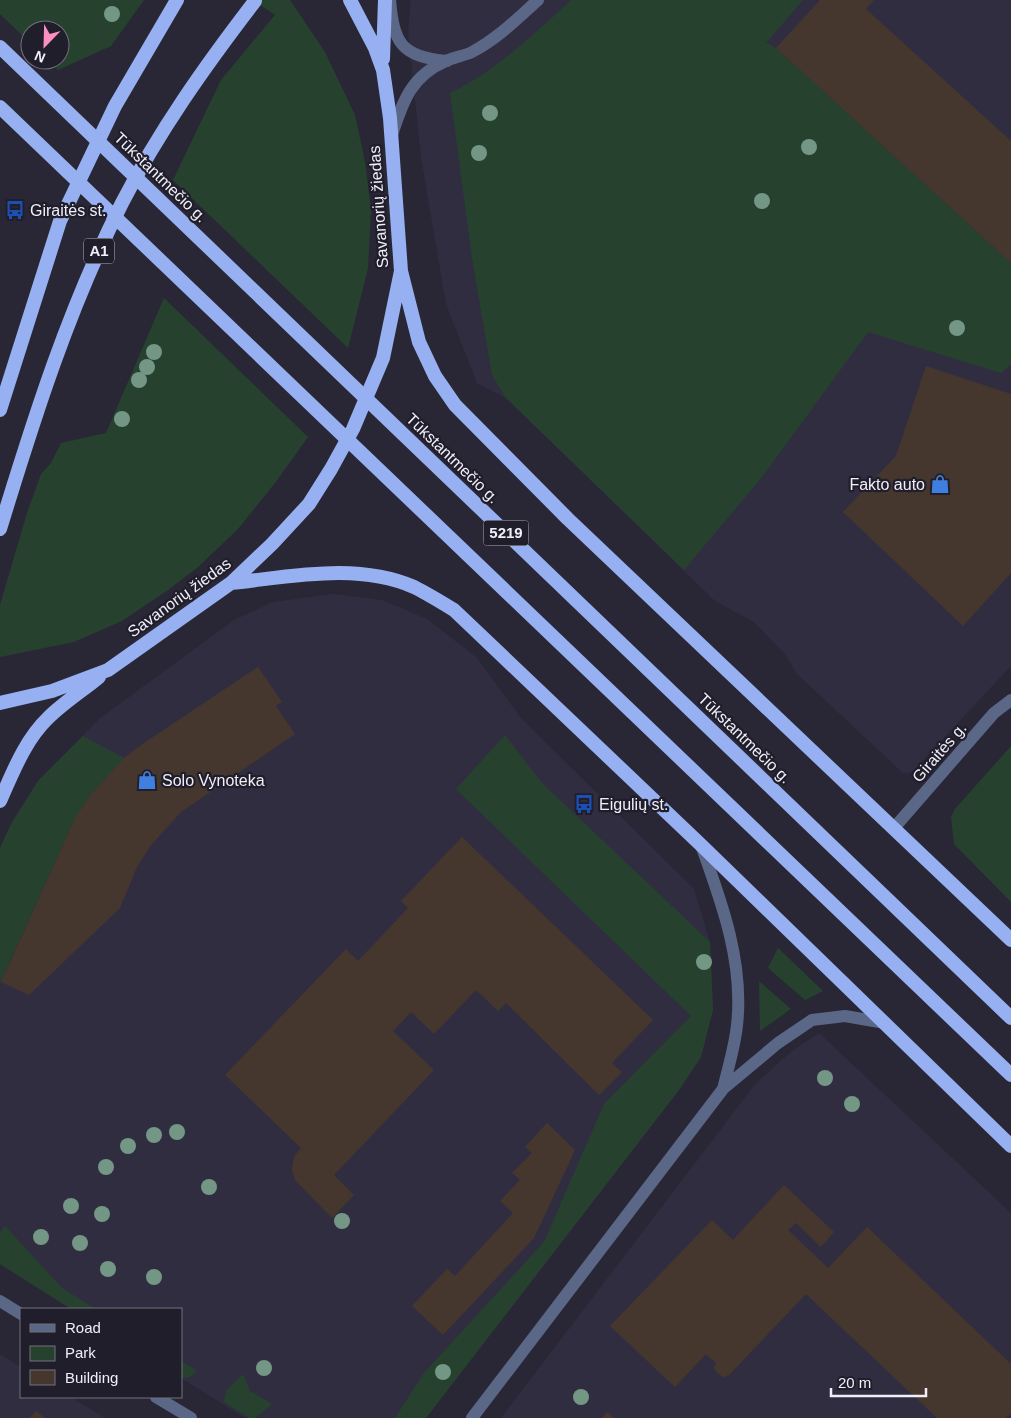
<svg xmlns="http://www.w3.org/2000/svg" width="1011" height="1418" font-family="Helvetica,sans-serif">
<rect width="100%" height="100%" fill="#292735"/>
<!-- built -->
<path fill="#312d41" d="M 411,0 L 1011,0 L 1011,666 L 912,772 L 903,773 L 797,674 L 784,653 L 754,622 L 715,601 L 506,398 L 477,383 L 446,304 L 421,157 L 408,32 Z
M 333,594 L 382,600 L 427,619 L 476,657 L 521,718 L 694,889 L 710,942 L 713,1010 L 701,1057 L 679,1090 L 426,1418 L 245,1418 L 181,1378 L 181,1309 L 71,1309 L 0,1264 L 0,848 L 11,824 L 38,781 L 99,719 L 234,620 L 273,602 Z
M 819,1033 L 1011,1213 L 1011,1418 L 501,1418 L 756,1083 L 792,1051 Z
M 0,1354 L 21,1367 L 21,1397 L 70,1397 L 105,1418 L 0,1418 Z"/>
<!-- green -->
<path fill="#26422f" d="M 0,0 L 144,0 L 111,46 L 58,70 L 48,60 L 60,60 L 60,30 L 30,30 L 30,43 L 0,14 Z
M 253,0 L 290,0 L 325,52 L 355,115 L 365,162 L 371,210 L 368,268 L 348,348 L 173,180 L 221,80 L 275,15 Z
M 571,0 L 803,0 L 766,43 L 776,48 L 1011,263 L 1011,364 L 1001,373 L 868,332 L 762,477 L 684,570 L 506,398 L 492,375 L 472,258 L 450,93 C 497,70 533,35 571,0 Z
M 164,298 L 308,437 L 275,483 L 238,529 L 197,568 L 168,590 L 122,621 L 74,642 L 0,657 L 0,605 L 27,513 L 41,474 L 51,463 L 61,443 L 106,433 Z
M 505,735 L 542,783 L 710,942 L 713,1010 L 701,1057 L 679,1090 L 426,1418 L 395,1418 L 424,1373 L 544,1242 L 604,1104 L 691,1016 L 456,789 Z
M 83,736 L 124,758 L 92,793 L 75,818 L 0,983 L 0,848 L 11,824 L 38,781 Z
M 1011,746 L 1011,902 L 954,844 L 951,817 L 955,809 Z
M 778,948 L 823,991 L 805,1000 L 768,968 Z
M 759,981 L 791,1009 L 760,1031 Z
M 5,1226 L 62,1288 L 96,1309 L 71,1309 L 0,1264 L 0,1232 Z
M 181,1361 L 197,1371 L 190,1377 L 181,1378 Z
M 243,1374 L 250,1391 L 272,1404 L 255,1418 L 250,1418 L 224,1402 L 226,1391 Z"/>
<!-- building -->
<path fill="#46372e" d="M 820,0 L 874,0 L 866,9 L 1011,141 L 1011,263 L 776,48 Z
M 926,366 L 1011,394 L 1011,573 L 963,626 L 843,512 L 896,456 Z
M 258,667 L 282,702 L 276,706 L 295,734 L 181,812 L 151,845 L 137,867 L 120,908 L 29,995 L 1,982 L 75,818 L 92,793 L 124,758 L 144,743 Z
M 462,837 L 653,1020 L 612,1063 L 622,1072 L 599,1095 L 506,1003 L 498,1011 L 476,990 L 434,1034 L 411,1012 L 393,1031 L 434,1070 L 334,1175 L 354,1195 L 332,1218 L 295,1180 L 292,1169 L 294,1157 L 301,1148 L 225,1075 L 346,949 L 358,961 L 408,908 L 401,901 Z
M 547,1123 L 575,1150 L 534,1238 L 443,1335 L 412,1306 L 447,1269 L 455,1276 L 513,1213 L 500,1201 L 520,1180 L 512,1173 L 532,1153 L 525,1147 Z
M 784,1185 L 834,1232 L 821,1247 L 796,1223 L 788,1230 L 828,1268 L 867,1227 L 1011,1364 L 1011,1413 L 1006,1418 L 937,1418 L 806,1294 L 729,1375 L 724,1377 L 718,1374 L 714,1368 L 716,1363 L 706,1354 L 675,1387 L 610,1326 L 712,1220 L 733,1240 Z
M 36,1411 L 45,1418 L 30,1418 Z
M 607,1412 L 614,1418 L 602,1418 Z"/>
<g fill="none" stroke-linecap="round" stroke-linejoin="round">
<!-- minor -->
<path stroke="#5a6787" stroke-width="12" d="M 390,0 C 394,44 401,56 447,61
M 392,135 C 403,101 411,76 446,61 C 454,57 464,56 472,52 C 497,39 517,19 538,0
M 894,828 L 994,713 L 1011,700
M 701,845 C 722,903 744,963 737,1025 C 735,1046 728,1068 723,1089
M 0,1301 L 21,1314
M 156,1397 L 191,1418
M 472,1418 L 723,1089 L 778,1043 L 812,1020 L 845,1016 L 885,1023"/>
<!-- trunk -->
<path stroke="#96b0f1" stroke-width="14" d="M 383,59 L 385,0
M 401,271 L 419,342 L 435,376 L 455,405 L 568,519 L 1011,940
M 0,410 L 60,221 L 115,106 L 177,0
M 0,529 C 34,418 69,307 122,203 C 159,131 205,66 255,1
M 231,583 C 290,577 357,562 414,587 C 428,594 441,602 454,610 L 701,845 L 1011,1146
M 0,703 L 52,691 L 108,670 L 231,583 L 272,544 L 309,504 L 331,469 L 353,429 L 383,358 L 401,271 L 390,118 L 383,70 L 375,48 L 350,0
M 0,801 C 13,772 25,740 48,718 C 63,703 82,691 99,677"/>
<!-- trunk-bridge -->
<path stroke="#96b0f1" stroke-width="14" d="M 0,47 L 1011,1018
M 0,107 L 1011,1075"/>
</g>
<!-- trees -->
<g fill="#749785">
<circle cx="112" cy="14" r="8"/>
<circle cx="490" cy="113" r="8"/>
<circle cx="809" cy="147" r="8"/>
<circle cx="479" cy="153" r="8"/>
<circle cx="762" cy="201" r="8"/>
<circle cx="957" cy="328" r="8"/>
<circle cx="154" cy="352" r="8"/>
<circle cx="147" cy="367" r="8"/>
<circle cx="139" cy="380" r="8"/>
<circle cx="122" cy="419" r="8"/>
<circle cx="704" cy="962" r="8"/>
<circle cx="825" cy="1078" r="8"/>
<circle cx="852" cy="1104" r="8"/>
<circle cx="177" cy="1132" r="8"/>
<circle cx="154" cy="1135" r="8"/>
<circle cx="128" cy="1146" r="8"/>
<circle cx="106" cy="1167" r="8"/>
<circle cx="209" cy="1187" r="8"/>
<circle cx="71" cy="1206" r="8"/>
<circle cx="102" cy="1214" r="8"/>
<circle cx="342" cy="1221" r="8"/>
<circle cx="41" cy="1237" r="8"/>
<circle cx="80" cy="1243" r="8"/>
<circle cx="108" cy="1269" r="8"/>
<circle cx="154" cy="1277" r="8"/>
<circle cx="264" cy="1368" r="8"/>
<circle cx="443" cy="1372" r="8"/>
<circle cx="581" cy="1397" r="8"/>
</g>
<!-- icons -->
<defs>
<g id="bus-bare" transform="scale(1.5)"><path d="M-5-6H5V4H4V6H2V4H-2V6H-4V4H-5ZM-3.5-4V0h7V-4ZM-3.5 1.2v1.5H-2V1.2ZM2 1.2v1.5H3.5V1.2Z" fill="#1a4fb4" stroke="#201e2b" stroke-width="2.5" paint-order="stroke"/></g>
<g id="shop-bare" transform="scale(1.5)"><path d="M-5-2.5h2.3a2.7 3.5 0 0 1 5.4 0H5L5.5 6h-11ZM-1.5-2.5h3a1.5 2.3 0 0 0-3 0Z" fill="#3f7fe0" stroke="#201e2b" stroke-width="2.5" paint-order="stroke"/></g>
</defs>
<g fill-rule="evenodd">
<use href="#bus-bare" x="15" y="210"/>
<use href="#shop-bare" x="940" y="484"/>
<use href="#shop-bare" x="147" y="780"/>
<use href="#bus-bare" x="584" y="804"/>
</g>
<g text-anchor="middle" stroke-width="4.5" stroke-linejoin="round" paint-order="stroke">
<!-- shield labels -->
<g fill="#201e2b" stroke="#b2b0ba" stroke-width="1">
<rect x="84" y="238.5" width="30" height="25" rx="4"/>
<rect x="483.5" y="520.5" width="45" height="25" rx="4"/>
</g>
<g font-size="15" font-weight="bold" fill="#f0eef8">
<text x="99" y="256">A1</text>
<text x="506" y="538">5219</text>
</g>
<!-- street labels -->
<g font-size="16" fill="#f0eef8" stroke="#201e2b">
<text transform="translate(161 177) rotate(44)" y="6">Tūkstantmečio g.</text>
<text transform="translate(378 207) rotate(-94)" y="6">Savanorių žiedas</text>
<text transform="translate(453 458) rotate(44)" y="6">Tūkstantmečio g.</text>
<text transform="translate(179 597) rotate(-36)" y="6">Savanorių žiedas</text>
<text transform="translate(745 738) rotate(44)" y="6">Tūkstantmečio g.</text>
<text transform="translate(939 752) rotate(-49)" y="6">Giraitės g.</text>
</g>
<!-- poi labels -->
<g font-size="16" fill="#f0eef8" stroke="#201e2b" text-anchor="start">
<text x="30" y="216">Giraitės st.</text>
<text x="925" y="490" text-anchor="end">Fakto auto</text>
<text x="162" y="786">Solo Vynoteka</text>
<text x="599" y="810">Eigulių st.</text>
</g>
</g>
<!-- legend -->
<rect x="20" y="1308" width="162" height="90" fill="#201e2b" stroke="#73717d"/>
<rect x="30" y="1324" width="25" height="8" fill="#5a6787" stroke="#73717d"/>
<text x="65" y="1333" font-size="15" fill="#f0eef8">Road</text>
<rect x="30" y="1346" width="25" height="15" fill="#26422f" stroke="#73717d"/>
<text x="65" y="1358" font-size="15" fill="#f0eef8">Park</text>
<rect x="30" y="1370" width="25" height="15" fill="#46372e" stroke="#73717d"/>
<text x="65" y="1383" font-size="15" fill="#f0eef8">Building</text>
<!-- north arrow -->
<g transform="translate(45 45) rotate(203)"><circle r="24" fill="#201e2b" stroke="#73717d"/>
<path d="M0-4L9 19L0 12L-9 19Z" fill="#fc8fc2"/>
<text y="-8" font-size="14" font-weight="bold" text-anchor="middle" fill="#f0eef8">N</text>
</g>
<!-- scale -->
<path d="M831 1388v8h95v-8" fill="none" stroke="#f0eef8" stroke-width="2.5"/>
<text x="838" y="1388" font-size="15" fill="#f0eef8" stroke="#201e2b" stroke-width="4" paint-order="stroke">20 m</text>
</svg>
